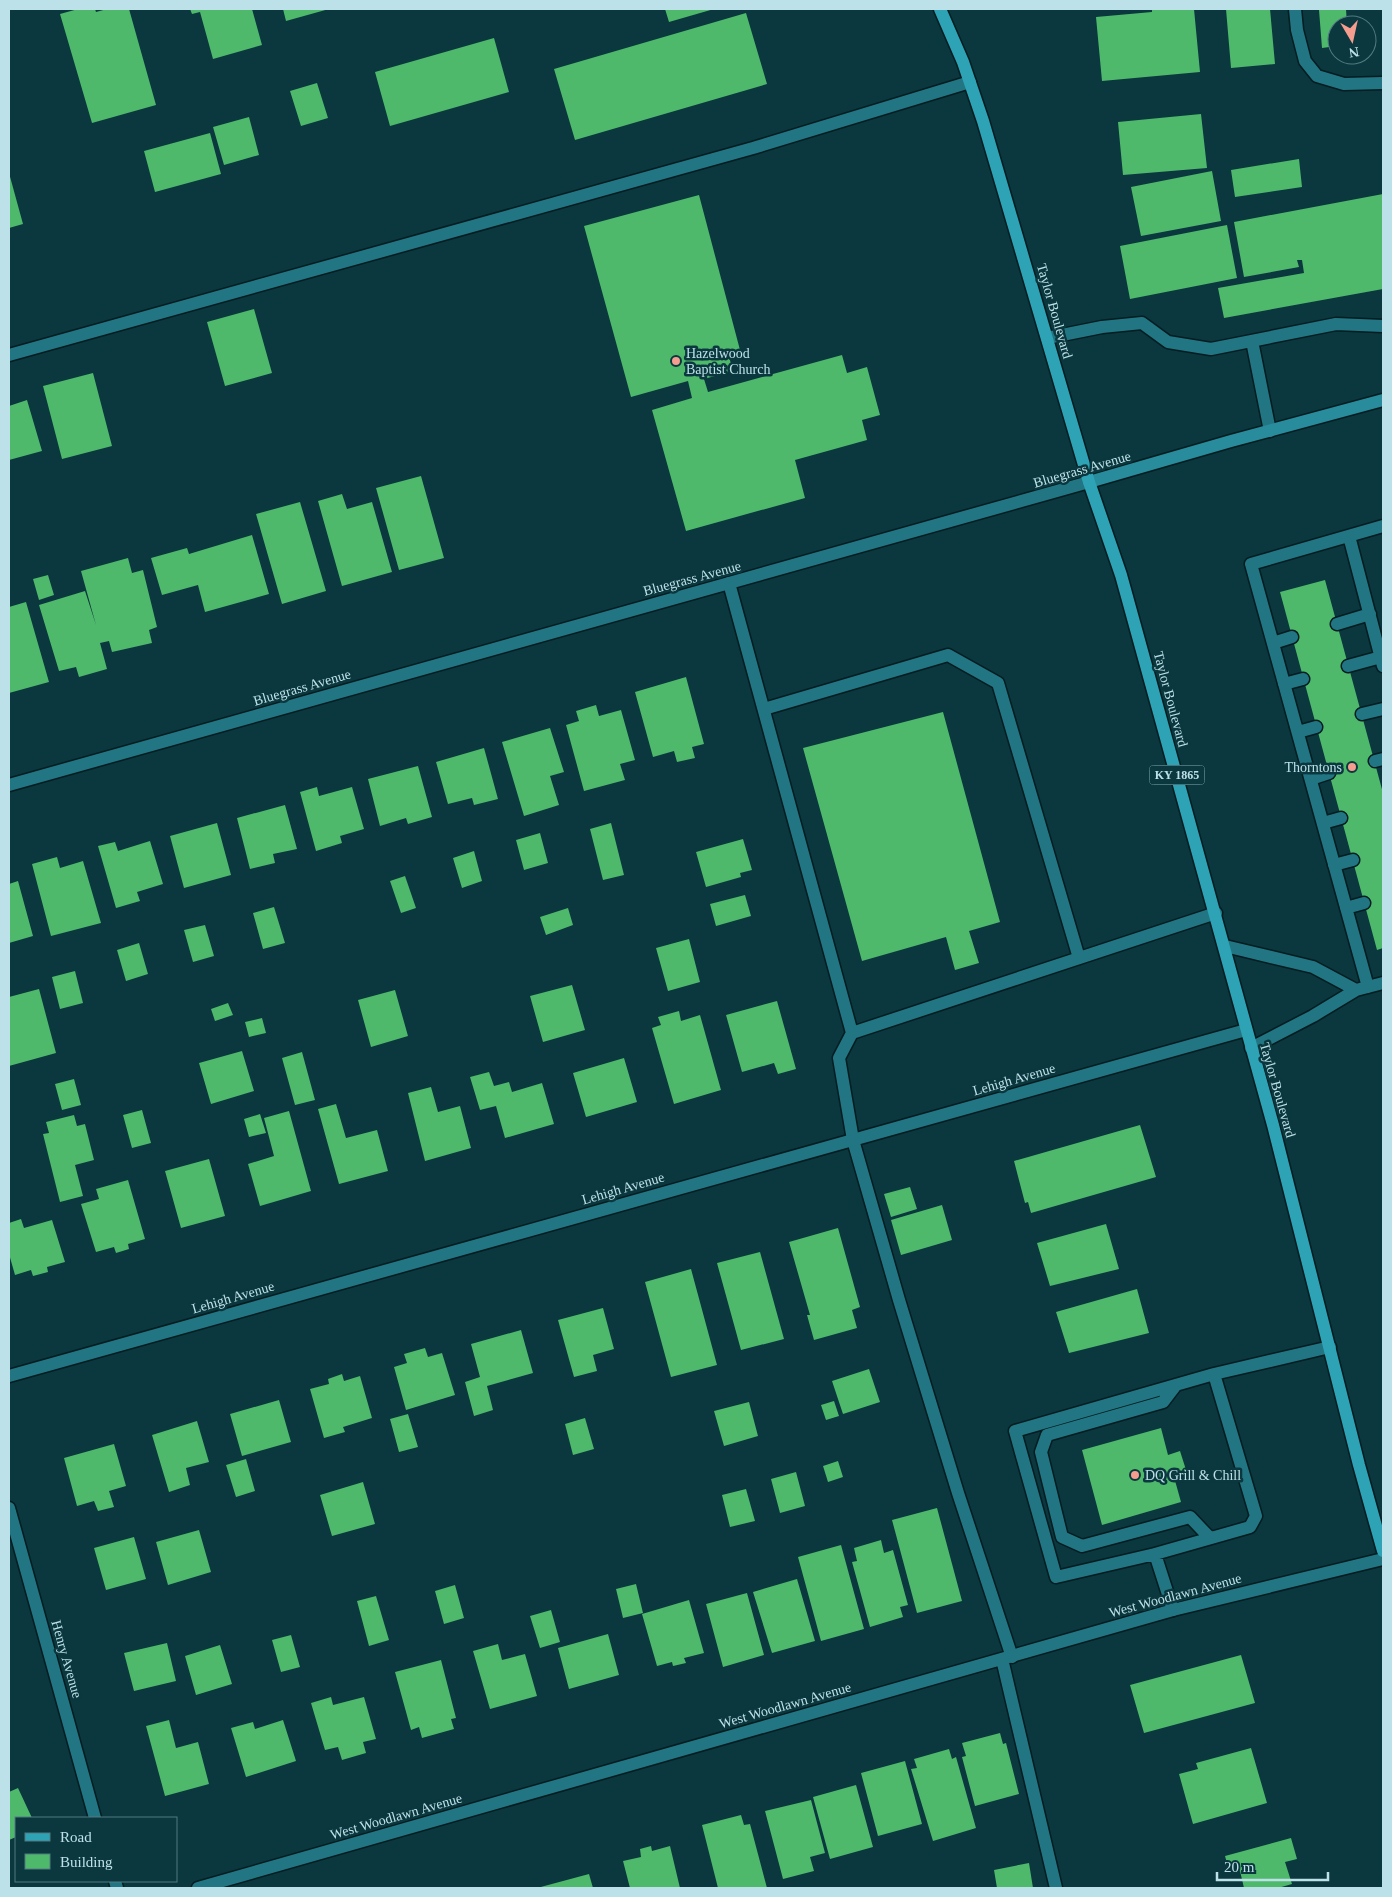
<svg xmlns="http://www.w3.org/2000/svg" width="1392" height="1897" font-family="'Times New Roman',serif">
<rect width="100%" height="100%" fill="#0b373e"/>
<!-- building -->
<path fill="#4eb96b" d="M 78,9 L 95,9 L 96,12 L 107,9 L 129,9 L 156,105 L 92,123 L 60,14 Z
M 190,9 L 252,9 L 262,45 L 213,59 L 200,12 L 192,14 Z
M 283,9 L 329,9 L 286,21 Z
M 665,9 L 714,9 L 669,22 Z
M 1152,9 L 1194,9 L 1200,72 L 1102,81 L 1096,17 L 1152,12 Z
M 1226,9 L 1270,9 L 1275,64 L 1231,68 Z
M 1331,9 L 1346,9 L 1347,25 L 1337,25 L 1337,46 L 1322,48 L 1319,10 Z
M 746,13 L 767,84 L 575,140 L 554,69 Z
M 494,38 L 509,92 L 390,126 L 375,72 Z
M 317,83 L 328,118 L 301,126 L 290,91 Z
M 1201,114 L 1207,168 L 1123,175 L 1118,122 Z
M 249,117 L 259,155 L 224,165 L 213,127 Z
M 210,133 L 221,174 L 155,192 L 144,151 Z
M 1299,159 L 1302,187 L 1235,197 L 1231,170 Z
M 1212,171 L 1221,221 L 1141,236 L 1131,187 Z
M 9,173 L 23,224 L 9,228 Z
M 1383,194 L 1383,289 L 1224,318 L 1218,288 L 1304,273 L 1302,260 L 1297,260 L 1299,267 L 1244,277 L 1234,222 Z
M 699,195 L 740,350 L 728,353 L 733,371 L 704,379 L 708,392 L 842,355 L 847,373 L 867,367 L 880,415 L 862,420 L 867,440 L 795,460 L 805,498 L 686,531 L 652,410 L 692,398 L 688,381 L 631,397 L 584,226 Z
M 1227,225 L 1237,278 L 1130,299 L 1120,246 Z
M 254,309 L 272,373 L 225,386 L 207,322 Z
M 93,373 L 112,446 L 62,459 L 43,386 Z
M 27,400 L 42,451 L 9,460 L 9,406 Z
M 421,476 L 444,558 L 399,570 L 376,488 Z
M 342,494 L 347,509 L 372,502 L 392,572 L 342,586 L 318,501 Z
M 300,502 L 326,591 L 282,604 L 256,514 Z
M 252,535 L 269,594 L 205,612 L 198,585 L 162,595 L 151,558 L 187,548 L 189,554 Z
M 128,558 L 132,573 L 143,570 L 157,627 L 149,630 L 152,643 L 112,652 L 109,641 L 100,643 L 107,669 L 79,677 L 76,667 L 59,671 L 39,605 L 85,591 L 96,625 L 81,571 Z
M 48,575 L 54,595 L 39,600 L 33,579 Z
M 1325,580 L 1383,793 L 1383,948 L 1377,950 L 1280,592 Z
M 26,602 L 49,682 L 9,693 L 9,607 Z
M 686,677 L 704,744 L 692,747 L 695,758 L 677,762 L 674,751 L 653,757 L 635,692 Z
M 596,705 L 599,716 L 621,710 L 635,760 L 620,764 L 625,780 L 584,791 L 566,725 L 579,721 L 576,711 Z
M 943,712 L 1000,922 L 969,931 L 979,963 L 955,970 L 946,937 L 862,961 L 803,748 Z
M 550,728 L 564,772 L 550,776 L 559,805 L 524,816 L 502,742 Z
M 484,748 L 498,799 L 474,805 L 472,798 L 448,804 L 436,762 Z
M 418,766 L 432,817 L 408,824 L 406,818 L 380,826 L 368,779 Z
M 317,787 L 319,796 L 352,787 L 364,829 L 340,836 L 342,843 L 316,851 L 300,792 Z
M 285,805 L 297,849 L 273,854 L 275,863 L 250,869 L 237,818 Z
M 217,823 L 231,875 L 184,888 L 170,836 Z
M 611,823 L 624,875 L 603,880 L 590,829 Z
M 540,833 L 548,863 L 524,870 L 516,840 Z
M 743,839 L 752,870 L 740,873 L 741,877 L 706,887 L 696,852 Z
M 150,841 L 163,884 L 137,892 L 140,901 L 116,908 L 98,846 L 115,842 L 118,851 Z
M 474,851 L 482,881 L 462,888 L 453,858 Z
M 57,857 L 60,868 L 83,861 L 101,923 L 51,936 L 32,864 Z
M 405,876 L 416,908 L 401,913 L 390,881 Z
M 18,881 L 33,936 L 9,943 L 9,884 Z
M 745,895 L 751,916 L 716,926 L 710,904 Z
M 274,907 L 285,943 L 263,949 L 253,913 Z
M 568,908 L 573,925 L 546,935 L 540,917 Z
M 205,925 L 214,956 L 193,962 L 184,930 Z
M 689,939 L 700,982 L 668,991 L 656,948 Z
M 139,943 L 148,974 L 126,981 L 117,950 Z
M 75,971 L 83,1003 L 60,1009 L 52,977 Z
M 572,985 L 585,1030 L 543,1042 L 530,996 Z
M 39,989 L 56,1053 L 9,1066 L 9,997 Z
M 395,990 L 408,1036 L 371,1047 L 358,1000 Z
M 777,1001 L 796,1069 L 778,1074 L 774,1063 L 742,1072 L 726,1015 Z
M 228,1003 L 233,1015 L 215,1021 L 211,1009 Z
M 679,1011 L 681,1021 L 700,1015 L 721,1090 L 674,1104 L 652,1028 L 661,1025 L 658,1017 Z
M 262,1018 L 266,1033 L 249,1037 L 245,1022 Z
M 242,1051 L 254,1091 L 211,1104 L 199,1063 Z
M 302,1052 L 315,1100 L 295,1105 L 282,1058 Z
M 624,1058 L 637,1102 L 586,1117 L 573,1073 Z
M 489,1072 L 494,1086 L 509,1082 L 512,1092 L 542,1083 L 554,1124 L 505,1138 L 496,1106 L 480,1110 L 470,1077 Z
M 74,1079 L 81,1105 L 62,1110 L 55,1084 Z
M 431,1087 L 438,1112 L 460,1106 L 471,1148 L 425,1161 L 408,1093 Z
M 336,1104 L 346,1138 L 377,1130 L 388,1171 L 339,1184 L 318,1109 Z
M 142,1110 L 151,1143 L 132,1148 L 123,1115 Z
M 289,1111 L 311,1191 L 260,1206 L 248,1164 L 274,1156 L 264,1118 Z
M 260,1114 L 266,1133 L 249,1137 L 244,1119 Z
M 74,1115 L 77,1126 L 85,1124 L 94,1160 L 75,1165 L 83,1196 L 60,1202 L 43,1134 L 49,1133 L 46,1122 Z
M 1140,1125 L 1156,1177 L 1031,1213 L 1028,1202 L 1025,1203 L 1014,1161 Z
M 209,1159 L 225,1216 L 181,1228 L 165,1171 Z
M 128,1180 L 145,1239 L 128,1244 L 129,1249 L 116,1253 L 114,1247 L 96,1252 L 81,1204 L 99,1199 L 96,1189 Z
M 910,1187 L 917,1209 L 891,1217 L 884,1194 Z
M 942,1205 L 952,1240 L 901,1255 L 891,1220 Z
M 21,1219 L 24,1228 L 52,1220 L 65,1262 L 47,1267 L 48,1272 L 33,1276 L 31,1270 L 15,1275 L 9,1254 L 9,1223 Z
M 1106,1224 L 1119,1269 L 1050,1286 L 1037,1243 Z
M 838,1228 L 860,1307 L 852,1310 L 857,1328 L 814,1340 L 807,1315 L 810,1315 L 789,1242 Z
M 760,1252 L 784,1339 L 741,1350 L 717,1263 Z
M 691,1269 L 717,1365 L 671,1377 L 645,1282 Z
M 1137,1289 L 1149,1333 L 1069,1353 L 1056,1312 Z
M 603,1308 L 614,1349 L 593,1355 L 597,1371 L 574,1377 L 558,1320 Z
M 521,1330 L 533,1373 L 487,1386 L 493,1410 L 474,1416 L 465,1382 L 480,1377 L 471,1344 Z
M 425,1348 L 428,1357 L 442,1353 L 455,1395 L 406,1410 L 394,1367 L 407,1363 L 404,1354 Z
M 869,1369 L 880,1402 L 843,1414 L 832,1381 Z
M 342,1374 L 344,1381 L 360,1376 L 372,1418 L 343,1427 L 345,1432 L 324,1438 L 310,1389 L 329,1384 L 328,1379 Z
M 279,1400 L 291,1442 L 242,1456 L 230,1414 Z
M 834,1401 L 839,1416 L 826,1420 L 821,1405 Z
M 749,1402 L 758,1436 L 724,1446 L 714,1411 Z
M 408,1414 L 418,1447 L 399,1452 L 390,1419 Z
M 585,1418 L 594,1449 L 573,1455 L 565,1424 Z
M 197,1421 L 209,1462 L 186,1468 L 190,1485 L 169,1492 L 152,1435 Z
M 1161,1428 L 1168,1455 L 1180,1451 L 1187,1473 L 1174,1477 L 1181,1502 L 1102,1525 L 1082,1450 Z
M 114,1444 L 126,1486 L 109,1491 L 114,1507 L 98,1511 L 94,1501 L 77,1506 L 64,1458 Z
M 246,1459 L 255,1491 L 236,1497 L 226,1465 Z
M 838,1461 L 843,1477 L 828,1482 L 823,1466 Z
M 796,1472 L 805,1506 L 780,1513 L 771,1479 Z
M 363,1482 L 375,1524 L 332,1536 L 320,1495 Z
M 746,1489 L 755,1521 L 730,1527 L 722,1495 Z
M 937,1508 L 962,1601 L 917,1613 L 892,1520 Z
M 199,1530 L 211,1572 L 168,1585 L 156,1542 Z
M 134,1537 L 146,1579 L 106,1590 L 94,1548 Z
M 881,1540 L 884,1553 L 893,1550 L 908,1605 L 900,1607 L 903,1617 L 870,1627 L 852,1562 L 857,1561 L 854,1548 Z
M 841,1545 L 864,1629 L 821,1641 L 798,1557 Z
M 797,1579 L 815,1641 L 772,1653 L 753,1592 Z
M 636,1584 L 643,1613 L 623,1618 L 616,1589 Z
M 455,1585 L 464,1618 L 444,1624 L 435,1591 Z
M 747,1593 L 764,1655 L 723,1667 L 706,1604 Z
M 376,1596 L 389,1640 L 369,1646 L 357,1601 Z
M 689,1600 L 704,1653 L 684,1658 L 686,1663 L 673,1666 L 672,1662 L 657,1666 L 642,1614 Z
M 551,1610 L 560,1642 L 540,1648 L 530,1616 Z
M 608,1634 L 619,1675 L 569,1689 L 558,1648 Z
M 291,1635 L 300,1667 L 281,1672 L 272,1640 Z
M 167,1643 L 176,1681 L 134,1691 L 124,1653 Z
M 498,1644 L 502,1660 L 525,1654 L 537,1696 L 490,1709 L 473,1651 Z
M 220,1645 L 232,1684 L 196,1695 L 185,1656 Z
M 1241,1655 L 1255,1703 L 1144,1733 L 1130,1685 Z
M 441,1660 L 456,1718 L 451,1719 L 454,1729 L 422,1738 L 419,1727 L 411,1730 L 395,1672 Z
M 331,1697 L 333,1705 L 364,1697 L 376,1739 L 363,1742 L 366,1753 L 342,1760 L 338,1747 L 325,1750 L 311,1703 Z
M 169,1720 L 176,1748 L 198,1742 L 209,1784 L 165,1796 L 146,1726 Z
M 283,1720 L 296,1761 L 246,1777 L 231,1728 L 253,1722 L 255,1729 Z
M 1000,1733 L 1003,1744 L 1006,1743 L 1019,1794 L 975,1806 L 962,1757 L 966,1756 L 962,1743 Z
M 1251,1748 L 1267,1803 L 1193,1824 L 1179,1774 L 1198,1769 L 1196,1763 Z
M 949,1749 L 952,1759 L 956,1757 L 976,1828 L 933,1841 L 911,1769 L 917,1768 L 914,1759 Z
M 905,1761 L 922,1824 L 878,1836 L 861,1773 Z
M 856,1785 L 873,1847 L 830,1859 L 813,1797 Z
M 18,1788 L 32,1818 L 16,1818 L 16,1837 L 9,1840 L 9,1792 Z
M 811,1800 L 825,1853 L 810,1857 L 814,1871 L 783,1879 L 765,1811 Z
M 741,1815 L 744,1825 L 750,1824 L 767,1888 L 718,1888 L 702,1825 Z
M 1291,1838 L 1297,1859 L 1285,1862 L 1292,1884 L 1278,1888 L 1244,1888 L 1240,1871 L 1230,1874 L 1225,1856 Z
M 651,1846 L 652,1851 L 670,1846 L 680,1888 L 630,1888 L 623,1861 L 641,1857 L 640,1849 Z
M 1029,1863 L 1033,1888 L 997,1888 L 994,1870 Z
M 589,1874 L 593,1888 L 537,1888 Z"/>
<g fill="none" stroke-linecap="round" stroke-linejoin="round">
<!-- lane casing -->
<g stroke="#041d21" stroke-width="15">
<path id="lane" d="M 1295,9 L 1297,30 L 1305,61 L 1317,76 L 1344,84 L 1383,83
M 1047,338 L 1102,327 L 1142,323 L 1168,342 L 1211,349 L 1336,324 L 1383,326
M 1252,341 L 1270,431
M 9,355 L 753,148 L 970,82
M 1349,536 L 1383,666
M 729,583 L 852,1033 L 1216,913
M 1337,624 L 1370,614
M 1273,643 L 1292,637
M 1348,666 L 1381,657
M 1284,684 L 1303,679
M 764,709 L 948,655 L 998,683 L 1079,958
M 1362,714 L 1383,709
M 1298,732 L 1316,727
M 1375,761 L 1383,759
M 1311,779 L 1329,773
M 1323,823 L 1341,818
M 1334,865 L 1353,860
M 1346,908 L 1364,903
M 1225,946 L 1313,967 L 1356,990
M 1368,987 L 1251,564 L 1383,526
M 852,1033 L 839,1058 L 853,1140 L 899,1300 L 958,1493 L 1012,1657
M 1251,1048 L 1313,1016 L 1356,990 L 1383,983
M 1176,1385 L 1163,1402 L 1047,1435 L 1041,1452 L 1062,1537 L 1082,1546 L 1190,1517 L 1210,1538
M 1155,1554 L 1056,1577 L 1015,1431 L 1214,1374
M 1173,1610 L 1155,1554 L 1250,1527 L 1256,1516 L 1214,1374 L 1330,1347"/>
</g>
<!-- street casing -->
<g stroke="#041d21" stroke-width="15">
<path id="street" d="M 9,785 L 1089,482
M 9,1376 L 1246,1030
M 9,1508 L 95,1818
M 1002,1659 L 1056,1888
M 115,1881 L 117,1888
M 198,1888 L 1173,1610 L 1383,1559"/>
</g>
<!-- secondary casing -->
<g stroke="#041d21" stroke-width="15">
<path id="secondary" d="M 1089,482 L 1231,441 L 1383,400"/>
</g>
<!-- primary casing -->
<g stroke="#041d21" stroke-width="15">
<path id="primary" d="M 940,9 L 963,62 L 983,121 L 1089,482 L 1121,575 L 1273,1125 L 1359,1465 L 1383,1551"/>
</g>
<!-- lane -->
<use href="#lane" stroke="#227683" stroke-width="12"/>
<!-- street -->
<use href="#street" stroke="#227683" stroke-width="12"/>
<!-- secondary -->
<use href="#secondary" stroke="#288c9c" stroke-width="12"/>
<!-- primary -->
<use href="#primary" stroke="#2da3b5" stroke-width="12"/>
</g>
<!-- markers -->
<g fill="#f59d8e" stroke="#0b373e" stroke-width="2">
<circle cx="676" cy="361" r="5"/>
<circle cx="1352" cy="767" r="5"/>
<circle cx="1135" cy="1475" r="5"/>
</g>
<g text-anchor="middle" stroke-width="5" stroke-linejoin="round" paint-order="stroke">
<!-- shield labels -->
<rect fill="#0b373e" stroke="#87aeb5" stroke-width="1" x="1149.5" y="765.5" width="55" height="19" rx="4"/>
<g font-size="12" font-weight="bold" fill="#bce1e8">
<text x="1177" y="779">KY 1865</text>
</g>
<!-- street labels -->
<g font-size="14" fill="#bce1e8" stroke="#0b373e">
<text transform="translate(1055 311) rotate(74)" y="5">Taylor Boulevard</text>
<text transform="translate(1082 469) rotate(-16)" y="5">Bluegrass Avenue</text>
<text transform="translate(692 578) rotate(-15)" y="5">Bluegrass Avenue</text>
<text transform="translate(302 687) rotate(-16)" y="5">Bluegrass Avenue</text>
<text transform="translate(1171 699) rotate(75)" y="5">Taylor Boulevard</text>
<text transform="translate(1014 1079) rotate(-16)" y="5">Lehigh Avenue</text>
<text transform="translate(1278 1090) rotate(74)" y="5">Taylor Boulevard</text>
<text transform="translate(623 1188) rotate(-16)" y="5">Lehigh Avenue</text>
<text transform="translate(233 1297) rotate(-16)" y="5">Lehigh Avenue</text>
<text transform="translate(1175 1595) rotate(-15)" y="5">West Woodlawn Avenue</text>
<text transform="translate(67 1659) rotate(74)" y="5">Henry Avenue</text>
<text transform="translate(785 1705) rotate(-16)" y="5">West Woodlawn Avenue</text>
<text transform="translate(396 1816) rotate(-16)" y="5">West Woodlawn Avenue</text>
</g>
<!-- poi labels -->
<g font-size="14" fill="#bce1e8" stroke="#0b373e" text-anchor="start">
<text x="686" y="358">Hazelwood<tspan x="686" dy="16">Baptist Church</tspan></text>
<text x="1342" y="772" text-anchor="end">Thorntons</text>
<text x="1145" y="1480">DQ Grill &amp; Chill</text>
</g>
</g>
<!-- border -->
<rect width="1392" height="1897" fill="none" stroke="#bce1e8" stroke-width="20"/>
<!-- legend -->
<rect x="15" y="1817" width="162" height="65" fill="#0b373e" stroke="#527b82"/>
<rect x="25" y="1833" width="25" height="8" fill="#2da3b5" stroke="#527b82"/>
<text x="60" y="1842" font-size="15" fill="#bce1e8">Road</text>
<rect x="25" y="1854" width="25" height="15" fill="#4eb96b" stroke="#527b82"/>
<text x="60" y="1867" font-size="15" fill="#bce1e8">Building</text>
<!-- north arrow -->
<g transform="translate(1352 40) rotate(171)"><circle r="24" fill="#0b373e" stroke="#527b82"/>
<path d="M0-4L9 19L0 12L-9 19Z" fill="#f59d8e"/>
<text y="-8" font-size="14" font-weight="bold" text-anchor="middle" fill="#bce1e8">N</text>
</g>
<!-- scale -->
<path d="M1217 1872v8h111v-8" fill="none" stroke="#bce1e8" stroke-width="2.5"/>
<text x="1224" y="1872" font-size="15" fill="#bce1e8" stroke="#0b373e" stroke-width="4" paint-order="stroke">20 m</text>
</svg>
